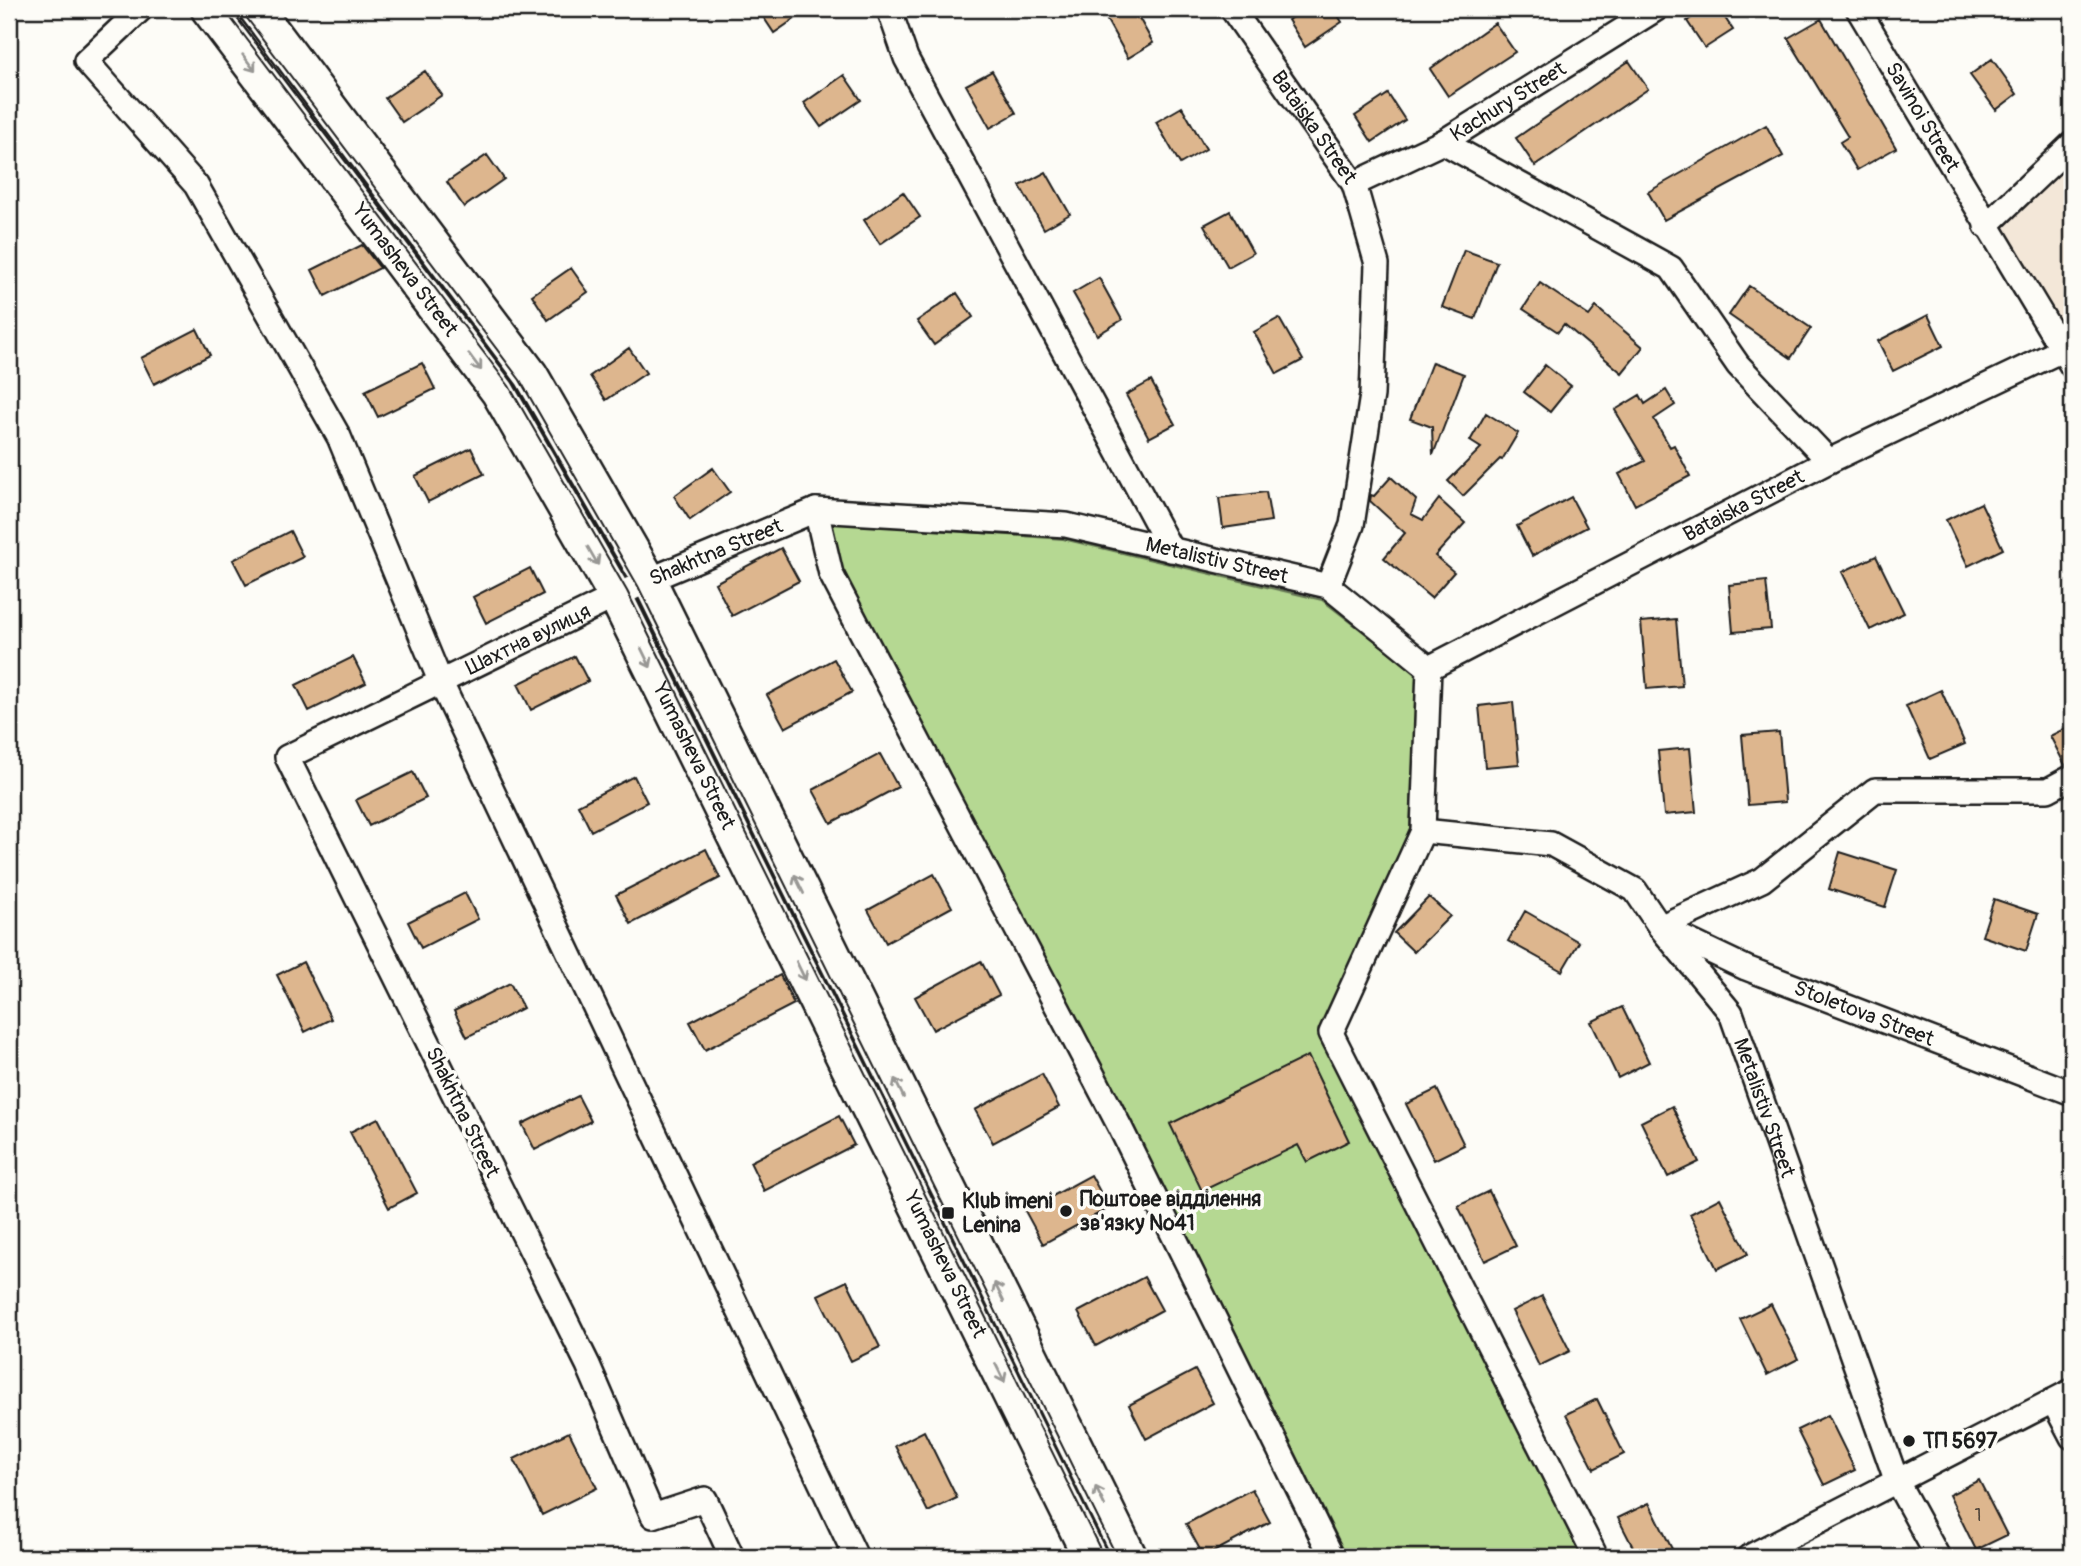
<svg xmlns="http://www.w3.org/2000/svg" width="2081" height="1566" font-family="Pangolin,sans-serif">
<rect width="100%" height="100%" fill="#fdfcf7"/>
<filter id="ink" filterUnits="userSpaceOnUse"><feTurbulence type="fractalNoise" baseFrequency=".0143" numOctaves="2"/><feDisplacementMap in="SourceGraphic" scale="14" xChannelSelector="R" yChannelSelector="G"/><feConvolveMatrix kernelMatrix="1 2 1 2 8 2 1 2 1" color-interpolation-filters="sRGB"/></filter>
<g filter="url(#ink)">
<!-- built -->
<path fill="#f3e7d8" d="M 2072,159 L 2072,343 L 1996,230 Z"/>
<!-- green -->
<path fill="#b5d892" stroke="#687a57" stroke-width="2" d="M 831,522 L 1063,539 L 1322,600 L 1417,673 L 1410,829 L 1319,1036 L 1587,1557 L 1347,1557 L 1131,1122 L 842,573 Z"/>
<!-- building -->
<path fill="#ddb68e" stroke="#1c1c1c" stroke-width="2" d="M 758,9 L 809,9 L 774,33 Z
M 1116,9 L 1134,9 L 1153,43 L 1128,58 L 1104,15 Z
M 1304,9 L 1334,9 L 1342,22 L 1305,47 L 1288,20 Z
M 1705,9 L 1719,9 L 1733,30 L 1705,48 L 1687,21 Z
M 1821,19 L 1896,148 L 1857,170 L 1840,142 L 1848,137 L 1788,38 Z
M 1495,23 L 1515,52 L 1448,96 L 1430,69 Z
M 1992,59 L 2017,94 L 1996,110 L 1970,75 Z
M 1629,61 L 1648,89 L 1535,166 L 1516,138 Z
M 425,71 L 442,95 L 402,122 L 385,98 Z
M 992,71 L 1016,113 L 990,128 L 966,85 Z
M 844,75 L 861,100 L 821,127 L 804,103 Z
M 1388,94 L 1405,120 L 1372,142 L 1355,116 Z
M 1182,107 L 1206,149 L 1180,164 L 1156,122 Z
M 1766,125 L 1783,156 L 1664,220 L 1648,192 Z
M 487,155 L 504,179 L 464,207 L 447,182 Z
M 1046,172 L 1070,214 L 1044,229 L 1020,186 Z
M 903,192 L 920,217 L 880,244 L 864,220 Z
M 1230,211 L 1253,253 L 1228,267 L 1204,225 Z
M 362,245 L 380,268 L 325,296 L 312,270 Z
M 1464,250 L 1497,262 L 1475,319 L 1442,307 Z
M 571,268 L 588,292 L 548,320 L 532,295 Z
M 1099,278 L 1122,320 L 1097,335 L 1073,293 Z
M 1540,283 L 1589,316 L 1596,307 L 1643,347 L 1622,373 L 1564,324 L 1558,332 L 1523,309 Z
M 1749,286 L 1811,328 L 1791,358 L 1729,315 Z
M 957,293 L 973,317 L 934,345 L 917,321 Z
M 1928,315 L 1943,346 L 1893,371 L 1878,341 Z
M 1279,318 L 1303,360 L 1277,374 L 1254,332 Z
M 197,329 L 210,355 L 154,384 L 141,358 Z
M 629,348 L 646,373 L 606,400 L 590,376 Z
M 1432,362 L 1464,374 L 1433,455 L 1432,427 L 1410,419 Z
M 422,363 L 435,389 L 378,417 L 365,391 Z
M 1545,365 L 1571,386 L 1550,412 L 1524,392 Z
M 1151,381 L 1175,424 L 1149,438 L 1126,395 Z
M 1666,390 L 1675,405 L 1654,419 L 1670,447 L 1674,445 L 1690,476 L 1635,505 L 1619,474 L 1645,461 L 1615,410 L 1640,395 L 1645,404 Z
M 1486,413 L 1518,433 L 1502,460 L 1500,459 L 1463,496 L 1448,481 L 1481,448 L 1470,441 Z
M 471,448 L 484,474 L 428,502 L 415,476 Z
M 713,468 L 730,492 L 690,520 L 674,496 Z
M 1391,477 L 1416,500 L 1411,514 L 1423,520 L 1439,499 L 1465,523 L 1435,556 L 1454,572 L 1431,598 L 1384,558 L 1405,533 L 1370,501 L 1371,495 L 1374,496 Z
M 1266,492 L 1271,521 L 1223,528 L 1219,498 Z
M 1571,497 L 1587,527 L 1532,556 L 1517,526 Z
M 1981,503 L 2003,549 L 1968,566 L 1946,520 Z
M 290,531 L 303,557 L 246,585 L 233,560 Z
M 781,548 L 799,581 L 732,616 L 715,583 Z
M 1876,556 L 1904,613 L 1870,630 L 1842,572 Z
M 530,568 L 543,594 L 486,623 L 473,597 Z
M 1766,581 L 1771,629 L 1733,632 L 1729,585 Z
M 1676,619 L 1682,686 L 1647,689 L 1641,622 Z
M 575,656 L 588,681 L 531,710 L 518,684 Z
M 353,657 L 366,683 L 309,711 L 296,685 Z
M 834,659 L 852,692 L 785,728 L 767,695 Z
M 1941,690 L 1965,744 L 1930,759 L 1906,706 Z
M 1513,702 L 1519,764 L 1485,767 L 1479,706 Z
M 2072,725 L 2072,763 L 2065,765 L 2050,736 Z
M 1779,732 L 1785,802 L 1748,805 L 1742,735 Z
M 1690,748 L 1696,812 L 1664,815 L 1658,751 Z
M 880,754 L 898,787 L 831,823 L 813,790 Z
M 413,772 L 426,798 L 369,826 L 356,800 Z
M 634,776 L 647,802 L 591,831 L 578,805 Z
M 706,849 L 720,878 L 631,924 L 616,895 Z
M 1840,852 L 1897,870 L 1885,907 L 1829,889 Z
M 934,874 L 952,907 L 886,943 L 868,910 Z
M 465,893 L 478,919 L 421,948 L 408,922 Z
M 1429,897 L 1450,916 L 1414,952 L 1394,933 Z
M 1994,899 L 2038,914 L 2026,951 L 1982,936 Z
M 1525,911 L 1579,942 L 1562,971 L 1508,941 Z
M 981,961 L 999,995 L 933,1030 L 915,997 Z
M 303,962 L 331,1019 L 305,1032 L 277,975 Z
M 780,975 L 794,1004 L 705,1050 L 690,1022 Z
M 510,983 L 523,1008 L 467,1037 L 454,1011 Z
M 1622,1007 L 1649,1062 L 1618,1078 L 1591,1022 Z
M 1308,1056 L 1349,1141 L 1307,1162 L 1298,1145 L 1202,1191 L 1170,1124 Z
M 1042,1074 L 1059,1107 L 993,1143 L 975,1110 Z
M 1437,1089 L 1464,1145 L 1434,1160 L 1406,1104 Z
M 578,1096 L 591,1121 L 535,1150 L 522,1124 Z
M 1672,1106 L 1699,1162 L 1668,1177 L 1641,1122 Z
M 839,1116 L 854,1145 L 764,1191 L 750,1162 Z
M 378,1118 L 417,1193 L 389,1208 L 350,1132 Z
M 1091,1175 L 1109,1208 L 1043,1244 L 1025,1211 Z
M 1489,1191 L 1516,1246 L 1485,1261 L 1458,1206 Z
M 1720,1198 L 1748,1254 L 1717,1269 L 1690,1214 Z
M 1144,1277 L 1162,1310 L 1096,1346 L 1078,1312 Z
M 847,1281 L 880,1347 L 851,1361 L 818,1295 Z
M 1542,1296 L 1570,1351 L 1539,1366 L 1512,1311 Z
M 1771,1304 L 1798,1359 L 1767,1375 L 1740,1319 Z
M 1195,1370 L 1213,1403 L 1146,1439 L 1129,1405 Z
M 1597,1399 L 1624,1454 L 1594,1469 L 1566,1414 Z
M 1828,1415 L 1855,1470 L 1824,1485 L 1797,1430 Z
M 924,1431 L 957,1498 L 928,1512 L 895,1446 Z
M 569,1432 L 597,1488 L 542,1515 L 514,1459 Z
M 1979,1480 L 2007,1535 L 1976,1550 L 1949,1495 Z
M 1252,1489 L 1270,1522 L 1204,1557 L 1186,1524 Z
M 1649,1503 L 1676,1557 L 1638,1557 L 1618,1518 Z"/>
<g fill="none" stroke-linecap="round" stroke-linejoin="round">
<!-- street casing -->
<g stroke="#1c1c1c" stroke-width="28">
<g id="street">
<path d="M 141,9 L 86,61 L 196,185 L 339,437 L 441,683 L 856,1557"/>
<path d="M 889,9 L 906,58 L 1171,550"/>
<path id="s1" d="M 1232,9 L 1354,184 L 1377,264 L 1372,395 L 1352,525 L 1328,586"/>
<path id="s2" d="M 1858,9 L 2072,366"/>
<path d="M 1443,142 L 1671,268 L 1738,365 L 1829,461"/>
<path id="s3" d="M 1354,184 L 1443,142 L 1656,9"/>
<path d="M 1986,226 L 2072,144"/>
<path d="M 816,510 L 831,574 L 1120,1127 L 1332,1557"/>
<path id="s4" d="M 1429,668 L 1829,461 L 2062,350"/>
<path id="s5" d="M 1423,831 L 1551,844 L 1635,890 L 1660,927 L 1731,1013 L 1897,1482 L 1938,1557"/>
<path d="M 1660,927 L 1762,880 L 1875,790 L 2048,790 L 2072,777"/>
<path id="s6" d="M 1666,930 L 1746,968 L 2072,1093"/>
<path d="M 2053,1401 L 2072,1437"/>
<path id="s7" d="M 732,1557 L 705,1499 L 653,1516 L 588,1365 L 287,757 L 649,580 L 816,510 L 1066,525 L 1328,586 L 1429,668 L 1423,831 L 1331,1033 L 1596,1557"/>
<path d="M 1749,1557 L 2072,1391"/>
</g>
</g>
<!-- secondary casing -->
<g stroke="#1c1c1c" stroke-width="38">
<g id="secondary">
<path id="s8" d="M 208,9 L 498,392 L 616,597 L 1090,1557"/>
<path d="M 256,9 L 531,375 L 649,580 L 1130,1557"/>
</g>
</g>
<!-- street -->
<use href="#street" stroke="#fdfcf7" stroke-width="23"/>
<!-- secondary -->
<use href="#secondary" stroke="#fdfcf7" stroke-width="33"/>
<!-- tram -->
<path stroke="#1c1c1c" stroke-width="2" d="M 224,9 L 509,386 L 627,591 L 1104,1557
M 240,9 L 520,380 L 638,586 L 1117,1557"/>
</g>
<!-- one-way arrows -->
<defs><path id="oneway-shaft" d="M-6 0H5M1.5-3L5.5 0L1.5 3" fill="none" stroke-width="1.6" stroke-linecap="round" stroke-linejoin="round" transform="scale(1.75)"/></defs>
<g stroke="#989794">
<use href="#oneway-shaft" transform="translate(249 63) rotate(53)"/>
<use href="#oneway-shaft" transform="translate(475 362) rotate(53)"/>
<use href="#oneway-shaft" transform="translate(593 556) rotate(60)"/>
<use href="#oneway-shaft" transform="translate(646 658) rotate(64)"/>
<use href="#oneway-shaft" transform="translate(799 884) rotate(-116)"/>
<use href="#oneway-shaft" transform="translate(801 971) rotate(64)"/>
<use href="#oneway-shaft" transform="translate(899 1088) rotate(-116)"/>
<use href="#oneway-shaft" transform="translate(999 1292) rotate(-116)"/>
<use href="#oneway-shaft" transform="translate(1000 1373) rotate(64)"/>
<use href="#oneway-shaft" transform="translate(1100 1496) rotate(-116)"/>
</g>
</g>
<!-- markers -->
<g fill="#1c1c1c" stroke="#fdfcf7" stroke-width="2.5">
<circle cx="1066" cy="1211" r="7"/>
<rect x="941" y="1206" width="14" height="14" rx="3.5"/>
<circle cx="1909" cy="1441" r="7"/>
</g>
<g text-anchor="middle" stroke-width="7" stroke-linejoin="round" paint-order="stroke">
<!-- number labels -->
<g font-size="18" fill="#4c4238">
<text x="1978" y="1521">1</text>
</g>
<!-- street labels -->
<g font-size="21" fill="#1c1c1c" stroke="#fdfcf7">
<text dy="7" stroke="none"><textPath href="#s3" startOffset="175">Kachury Street</textPath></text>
<text dy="7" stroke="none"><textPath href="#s2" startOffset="126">Savinoi Street</textPath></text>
<text dy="7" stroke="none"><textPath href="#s1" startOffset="144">Bataiska Street</textPath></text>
<text dy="7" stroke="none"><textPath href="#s8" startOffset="327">Yumasheva Street</textPath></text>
<text dy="7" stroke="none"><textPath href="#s4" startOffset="354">Bataiska Street</textPath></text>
<text dy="7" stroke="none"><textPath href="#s7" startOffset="1437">Shakhtna Street</textPath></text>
<text dy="7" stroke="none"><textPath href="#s7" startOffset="1951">Metalistiv Street</textPath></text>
<text dy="7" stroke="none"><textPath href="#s7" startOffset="1230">Шахтна вулиця</textPath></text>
<text dy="7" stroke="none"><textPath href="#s8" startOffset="894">Yumasheva Street</textPath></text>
<text dy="7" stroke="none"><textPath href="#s6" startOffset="215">Stoletova Street</textPath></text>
<text dy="7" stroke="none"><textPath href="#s5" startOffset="481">Metalistiv Street</textPath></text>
<text transform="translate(463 1112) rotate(64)" y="7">Shakhtna Street</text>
<text dy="7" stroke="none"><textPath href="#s8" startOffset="1461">Yumasheva Street</textPath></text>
</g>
<!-- poi labels -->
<g font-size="21" font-weight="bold" fill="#1c1c1c" stroke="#fdfcf7" text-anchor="start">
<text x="1080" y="1206">Поштове відділення<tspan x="1080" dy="24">зв'язку №41</tspan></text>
<text x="962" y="1208">Klub imeni<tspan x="962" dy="24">Lenina</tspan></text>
<text x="1923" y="1448">ТП 5697</text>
</g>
</g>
<!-- margin -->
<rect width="2081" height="1566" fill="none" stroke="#fdfcf7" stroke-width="35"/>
<rect x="18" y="18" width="2046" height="1531" fill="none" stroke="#1c1c1c" stroke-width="2.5" filter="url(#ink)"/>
</svg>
